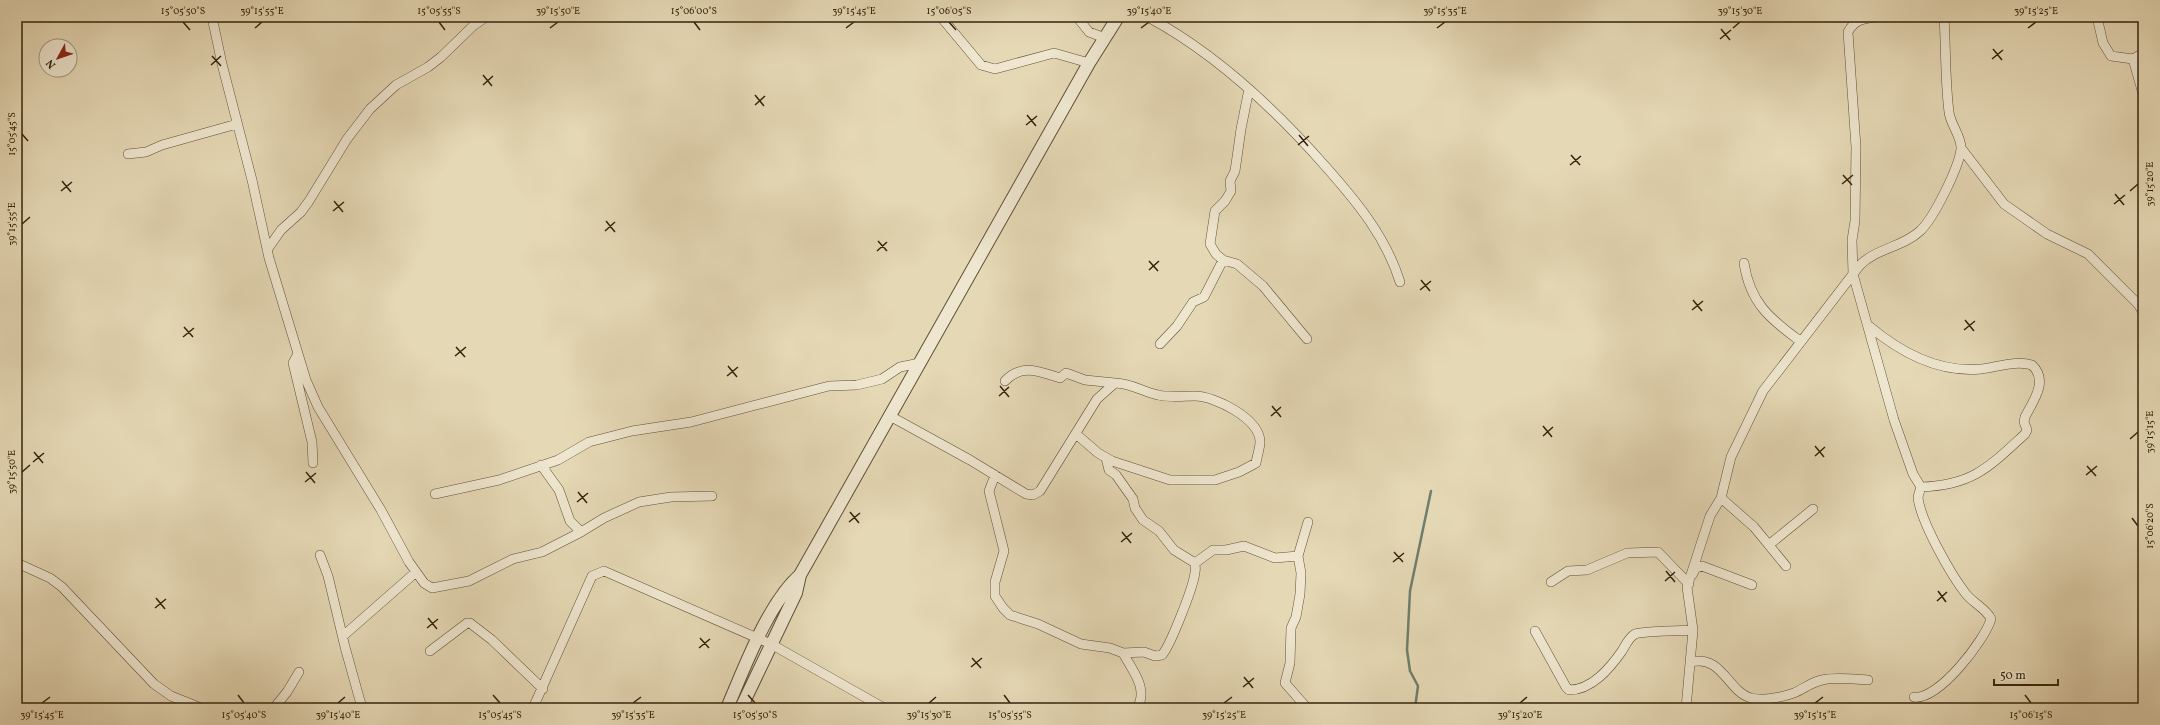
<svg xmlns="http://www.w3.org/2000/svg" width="2160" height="725" font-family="Vollkorn,serif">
<rect width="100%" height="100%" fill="#e5d8b5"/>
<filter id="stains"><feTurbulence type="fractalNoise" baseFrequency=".005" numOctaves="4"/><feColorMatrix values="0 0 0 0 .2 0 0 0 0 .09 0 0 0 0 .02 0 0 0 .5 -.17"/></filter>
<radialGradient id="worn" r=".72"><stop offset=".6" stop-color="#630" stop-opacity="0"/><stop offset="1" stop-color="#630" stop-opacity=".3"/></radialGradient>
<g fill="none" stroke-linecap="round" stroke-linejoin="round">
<!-- stream -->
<path stroke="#6f7e6d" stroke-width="2.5" d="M 1415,708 L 1418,686 L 1410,671 L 1407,650 L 1410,591 L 1431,491"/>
<!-- minor casing -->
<g stroke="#605036" stroke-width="10">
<path id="minor" d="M 212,17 L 222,64 L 252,180 L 269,258 L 306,380 L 318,407 L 381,510 L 409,562 L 424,583 L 432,588 L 469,581 L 513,559 L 542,552 L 581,532 L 604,518 L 639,502 L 671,497 L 712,496
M 941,17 L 981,65 L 995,69 L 1054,53 L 1089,63
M 1077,17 L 1089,32 L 1105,38
M 1148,17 C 1217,54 1275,109 1326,167 C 1357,202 1386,237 1400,282
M 1876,17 C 1862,19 1854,20 1848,32 L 1856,147 L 1855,221 L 1852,240 L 1853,274 L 1894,420 L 1913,474 L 1921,487 C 1920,491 1918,495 1918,498 C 1921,522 1951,575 1966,594 C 1973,603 1987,609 1991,619 C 1985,640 1938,701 1914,697
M 2097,17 L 2103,43 L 2111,56 L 2133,59 L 2143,53
M 2133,59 L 2143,94
M 1249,89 L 1241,129 L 1235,171 L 1230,181 L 1231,191 L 1225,201 L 1215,211 L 1210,244 L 1216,254 L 1223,260 L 1237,264 L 1263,286 L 1307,339
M 1961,148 L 2004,204 L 2047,234 L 2088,254 L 2138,304 L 2143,312
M 128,154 L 146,152 L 162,145 L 237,124
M 267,250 L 281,230 L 301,212 L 309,201 L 347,139 L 370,109 L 396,85 L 428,67 L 441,57 L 473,26 L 486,17
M 1744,263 C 1750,303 1770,319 1800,341
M 1869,326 C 1900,352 1939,373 1981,369 C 1998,367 2016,360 2032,365 C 2049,381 2033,401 2025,417 L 2024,422 L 2027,430 L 2025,434 C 1989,467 1973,485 1921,487
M 1160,344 L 1177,326 L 1193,302 L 1204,297 L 1223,260
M 298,354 L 293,363 L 312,442 L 313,463
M 1005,381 C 1022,363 1040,372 1060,378 L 1066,373 L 1085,380 L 1115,383
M 890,416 L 970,460 L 1026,494 L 1033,495 L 1040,491 L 1097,399 L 1115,383 C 1131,383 1143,392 1158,395 C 1171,398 1183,396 1195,396 C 1215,396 1260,419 1260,442 C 1260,448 1257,456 1256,463 L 1239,472 L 1215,480 L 1170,480 L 1112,461 L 1098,453 L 1076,434
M 541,465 L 559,490 L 570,521 L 581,532
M 995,475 L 989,491 L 1004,551 L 995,582 L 995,596 L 1003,608 L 1010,615 L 1038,624 L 1081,644 L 1110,648 L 1123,653 L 1144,652 L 1155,656 L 1162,655 C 1170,646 1194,586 1195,572 C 1196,570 1195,566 1195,563 L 1174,550 L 1159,531 L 1143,520 L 1135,508 L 1133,499 L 1116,475 L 1109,470 L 1106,458
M 435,494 L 499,480 L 558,460 L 589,442 L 632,431 L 691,422 L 829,386 L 857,385 L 882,379 L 900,367 L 920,363
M 1721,498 L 1754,527 L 1786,566
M 1770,544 L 1813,509
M 320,555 L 328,576 L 345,647 L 362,708
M 17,563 L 50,578 L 62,587 L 154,684 L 171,696 L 201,708
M 1195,563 L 1213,550 L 1226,550 L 1244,546 L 1275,558 L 1298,556
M 1692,575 L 1696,568 L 1702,566 L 1752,585
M 1551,582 L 1568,571 L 1587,570 L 1627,553 L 1658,552 L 1689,584
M 1535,631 L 1566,687 L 1569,690 C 1592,690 1610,668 1622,651 C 1625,646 1629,637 1635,634 C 1642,631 1682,631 1693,630
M 343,636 L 416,572
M 430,651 L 467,623 L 470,623 L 492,640 L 543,689
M 1123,653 C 1132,670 1149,689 1137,708
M 1691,662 C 1722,654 1728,692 1751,698 C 1764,701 1782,697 1794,693 C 1803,689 1812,682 1822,680 C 1836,677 1853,679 1868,680
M 274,708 L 287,692 L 299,672
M 533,708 L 592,576 L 604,571 L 771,644 L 884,708
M 1307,708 L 1285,683 L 1290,663 L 1291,628 L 1296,617 L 1300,594 L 1301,573 L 1298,556 L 1308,522
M 1686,708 L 1693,630 L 1687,587 L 1710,516 L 1721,498 L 1731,457 L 1763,391 L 1860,265 C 1877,248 1903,247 1920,231 C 1934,218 1959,167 1961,149 C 1962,137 1950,124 1949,112 C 1945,81 1946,48 1944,17"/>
</g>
<!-- tertiary casing -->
<g stroke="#605036" stroke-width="14">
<path id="tertiary" d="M 727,708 C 744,669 768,603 800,575
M 741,708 L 796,593 L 800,575 L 1089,63 L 1118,17"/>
</g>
<!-- minor -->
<use href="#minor" stroke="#eee6cf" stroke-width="9"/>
<!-- tertiary -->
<use href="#tertiary" stroke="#eee6cf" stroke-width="12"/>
</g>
<!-- ticks -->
<path fill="none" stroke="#34230c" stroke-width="1.5" d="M 183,22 L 190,30M 439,22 L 445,30M 694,22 L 700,30M 949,22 L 956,30M 255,28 L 262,22M 550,28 L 558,22M 846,28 L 854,22M 1141,28 L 1149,22M 1437,28 L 1445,22M 1733,28 L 1740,22M 2028,28 L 2036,22M 1721,29 L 1730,40M 1720,39 L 1731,30M 1993,49 L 2002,60M 212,56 L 221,66M 1992,59 L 2003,50M 211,65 L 221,56M 483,75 L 492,86M 483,85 L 493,76M 755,95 L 764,106M 755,105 L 765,96M 1027,115 L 1036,126M 1026,125 L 1037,116M 22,134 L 28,141M 1299,135 L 1308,146M 1298,145 L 1309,136M 1571,155 L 1580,165M 1570,165 L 1581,156M 1843,175 L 1852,185M 62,181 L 71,192M 1842,184 L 1853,175M 61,191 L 72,182M 2130,191 L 2138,184M 2115,194 L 2124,205M 334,201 L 343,212M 2114,204 L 2125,195M 333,211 L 344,202M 606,221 L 615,232M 22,224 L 30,217M 605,231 L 615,222M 878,241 L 887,251M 877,251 L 887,242M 1149,261 L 1158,271M 1149,270 L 1159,261M 1421,280 L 1430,291M 1420,290 L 1431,281M 1693,300 L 1702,311M 1692,310 L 1703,301M 1965,320 L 1974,331M 184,327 L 193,337M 1964,330 L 1975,321M 183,337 L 194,328M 456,347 L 465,357M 455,356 L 466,347M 728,366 L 737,377M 727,376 L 738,367M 1000,386 L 1009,397M 999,396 L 1009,387M 1272,406 L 1281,417M 1271,416 L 1281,407M 1543,426 L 1552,437M 1543,436 L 1553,427M 2130,439 L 2138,432M 1815,446 L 1824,457M 34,452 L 43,463M 1815,456 L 1825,447M 33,462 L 44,453M 2087,466 L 2096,476M 22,472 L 30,465M 306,472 L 315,483M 2086,475 L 2097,466M 305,482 L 316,473M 578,492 L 587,503M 577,502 L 588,493M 850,512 L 859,523M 2132,518 L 2138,526M 849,522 L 860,513M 1122,532 L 1131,543M 1121,542 L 1132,533M 1394,552 L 1403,562M 1393,562 L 1404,553M 1666,571 L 1675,582M 1665,581 L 1675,572M 1938,591 L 1946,602M 156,598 L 165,609M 1937,601 L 1947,592M 155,608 L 166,599M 428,618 L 437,629M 427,628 L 438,619M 700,638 L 709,648M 699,648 L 710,639M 972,658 L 981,668M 971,667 L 982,658M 1244,677 L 1253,688M 1243,687 L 1254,678M 238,695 L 244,703M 493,695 L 500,703M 748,695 L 755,703M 1004,695 L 1010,703M 2025,695 L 2031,703M 42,703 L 50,697M 338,703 L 345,697M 633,703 L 641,697M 929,703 L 936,697M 1224,703 L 1232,697M 1520,703 L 1527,697M 1815,703 L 1823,697"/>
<!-- margin -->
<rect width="2160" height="725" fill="none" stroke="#e5d8b5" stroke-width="44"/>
<!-- north arrow -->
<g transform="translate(58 58) rotate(230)"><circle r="19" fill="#eee6cf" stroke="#a49881"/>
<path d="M0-3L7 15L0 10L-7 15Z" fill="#8f2418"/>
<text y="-6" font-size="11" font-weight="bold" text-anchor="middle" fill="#34230c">N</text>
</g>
<!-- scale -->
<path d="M1994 679v6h64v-6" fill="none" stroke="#34230c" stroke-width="2"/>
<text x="2000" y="679" font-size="12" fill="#34230c" stroke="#eee6cf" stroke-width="3" paint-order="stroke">50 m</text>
<rect x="22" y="22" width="2116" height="681" fill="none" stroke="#34230c" stroke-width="1.5"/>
<g font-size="10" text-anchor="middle" fill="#34230c">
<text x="183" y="14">15°05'50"S</text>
<text x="262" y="14">39°15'55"E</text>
<text x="439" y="14">15°05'55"S</text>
<text x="558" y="14">39°15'50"E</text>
<text x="694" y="14">15°06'00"S</text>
<text x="854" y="14">39°15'45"E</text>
<text x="949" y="14">15°06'05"S</text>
<text x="1149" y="14">39°15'40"E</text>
<text x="1445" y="14">39°15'35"E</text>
<text x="1740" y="14">39°15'30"E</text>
<text x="2036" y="14">39°15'25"E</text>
<text transform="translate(11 134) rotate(-90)" y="4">15°05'45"S</text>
<text transform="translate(2149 184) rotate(-90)" y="4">39°15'20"E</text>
<text transform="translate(11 224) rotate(-90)" y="4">39°15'55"E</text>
<text transform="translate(2149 432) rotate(-90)" y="4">39°15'15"E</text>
<text transform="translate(11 472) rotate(-90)" y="4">39°15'50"E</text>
<text transform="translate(2149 526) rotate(-90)" y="4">15°06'20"S</text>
<text x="42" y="718">39°15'45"E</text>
<text x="244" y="718">15°05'40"S</text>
<text x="338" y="718">39°15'40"E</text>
<text x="500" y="718">15°05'45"S</text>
<text x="633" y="718">39°15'35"E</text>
<text x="755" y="718">15°05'50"S</text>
<text x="929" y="718">39°15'30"E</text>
<text x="1010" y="718">15°05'55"S</text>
<text x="1224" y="718">39°15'25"E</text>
<text x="1520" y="718">39°15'20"E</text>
<text x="1815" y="718">39°15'15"E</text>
<text x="2031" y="718">15°06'15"S</text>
</g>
<rect width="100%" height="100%" filter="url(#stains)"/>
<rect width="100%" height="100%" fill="url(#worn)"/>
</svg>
